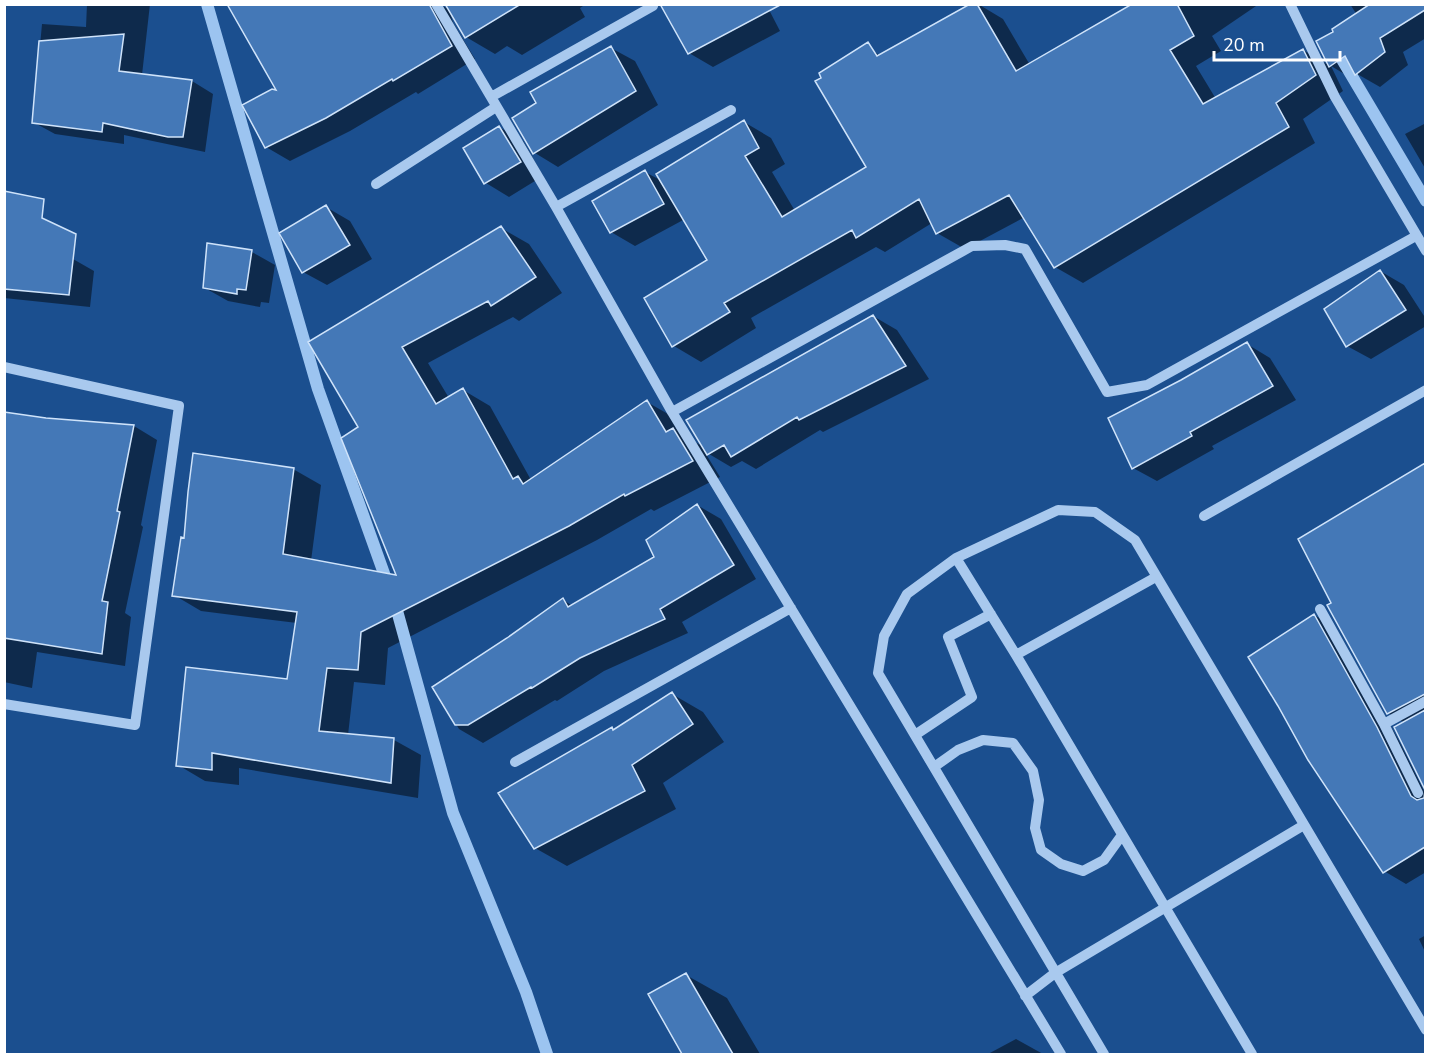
<svg xmlns="http://www.w3.org/2000/svg" width="1430" height="1059" font-family="'Nunito Sans',sans-serif">
<rect width="100%" height="100%" fill="#1b4f8f"/>
<!-- shadow -->
<path fill="#0007" d="M 87,4 L 150,4 L 142,75 L 192,81 L 213,94 L 205,152 L 124,135 L 124,144 L 55,134 L 33,122 L 42,24 L 86,27 Z
M 424,4 L 439,4 L 451,11 L 447,4 L 586,4 L 580,8 L 585,17 L 522,55 L 507,46 L 495,54 L 466,37 L 450,12 L 453,23 L 475,59 L 418,94 L 416,92 L 350,131 L 290,161 L 266,147 L 278,92 Z
M 766,4 L 780,31 L 713,67 L 689,53 Z
M 973,4 L 978,4 L 1003,19 L 1030,65 L 1135,4 L 1259,4 L 1212,36 L 1221,51 L 1196,66 L 1216,99 L 1303,50 L 1330,66 L 1335,33 L 1357,15 L 1350,4 L 1426,4 L 1426,38 L 1403,52 L 1408,65 L 1380,87 L 1359,75 L 1353,79 L 1331,66 L 1343,91 L 1303,119 L 1315,143 L 1083,283 L 1055,267 L 1025,217 L 965,249 L 937,233 L 932,223 L 885,252 L 876,247 L 751,318 L 756,328 L 701,362 L 674,346 L 709,260 L 685,219 L 635,246 L 611,232 L 645,172 L 662,181 L 744,122 L 771,138 L 785,164 L 772,172 L 795,211 L 868,167 L 873,51 L 881,56 Z
M 611,48 L 635,61 L 658,105 L 558,167 L 535,153 L 514,118 L 538,103 Z
M 1426,123 L 1426,170 L 1405,134 Z
M 499,127 L 523,141 L 543,176 L 509,197 L 486,183 L 465,149 Z
M 326,207 L 350,221 L 372,259 L 327,285 L 303,272 Z
M 501,228 L 529,244 L 562,293 L 519,321 L 513,317 L 428,363 L 449,398 L 463,390 L 490,406 L 531,480 L 647,402 L 675,418 L 686,437 L 704,447 L 873,316 L 897,330 L 929,379 L 823,432 L 820,430 L 756,469 L 742,461 L 731,467 L 704,451 L 720,477 L 654,511 L 651,509 L 597,540 L 388,648 L 385,685 L 354,682 L 348,735 L 394,740 L 421,755 L 418,798 L 239,768 L 239,785 L 205,781 L 178,765 L 288,680 L 297,623 L 201,611 L 174,595 L 185,539 L 293,469 L 321,485 L 311,561 L 398,577 L 361,427 L 310,343 Z
M 252,252 L 275,265 L 269,303 L 261,302 L 260,307 L 228,301 L 205,288 Z
M 4,258 L 73,259 L 94,271 L 90,307 L 4,298 Z
M 1380,271 L 1404,285 L 1426,319 L 1426,326 L 1371,359 L 1347,346 Z
M 1247,344 L 1270,358 L 1296,400 L 1212,446 L 1214,449 L 1157,481 L 1133,468 L 1181,381 Z
M 4,413 L 46,419 L 134,426 L 157,440 L 141,525 L 143,527 L 125,613 L 131,617 L 125,666 L 37,652 L 32,688 L 4,682 Z
M 1426,465 L 1426,784 L 1422,782 L 1405,723 L 1388,713 L 1300,540 Z
M 697,505 L 721,519 L 756,579 L 682,622 L 688,633 L 604,671 L 557,701 L 555,700 L 483,743 L 459,729 L 439,696 L 563,600 L 573,606 L 656,558 Z
M 1314,615 L 1336,628 L 1399,741 L 1426,795 L 1426,805 L 1412,813 L 1426,835 L 1426,872 L 1406,884 L 1384,871 Z
M 672,694 L 703,712 L 724,742 L 663,783 L 676,809 L 567,866 L 535,848 L 612,729 L 615,731 Z
M 1426,935 L 1426,954 L 1419,939 Z
M 686,975 L 727,998 L 760,1054 L 684,1054 L 650,995 Z
M 1016,1039 L 1043,1054 L 988,1054 Z"/>
<g fill="none" stroke-linecap="round" stroke-linejoin="round">
<!-- stream -->
<path stroke="#9cc4f0" stroke-width="12" d="M 207,4 L 318,389 L 396,607 L 453,813 L 526,992 L 547,1054
M 1334,46 L 1426,201"/>
</g>
<!-- building -->
<path fill="#4478b7" stroke="#cfe3fa" stroke-width="1.5" d="M 227,4 L 429,4 L 452,46 L 393,81 L 392,79 L 326,118 L 265,148 L 242,105 L 272,89 L 276,90 Z
M 445,4 L 521,4 L 465,38 Z
M 660,4 L 782,4 L 688,54 Z
M 970,4 L 977,4 L 1016,71 L 1132,4 L 1177,4 L 1194,36 L 1170,50 L 1203,104 L 1303,49 L 1316,75 L 1276,103 L 1289,127 L 1054,268 L 1009,195 L 936,234 L 919,199 L 856,238 L 852,230 L 724,303 L 730,312 L 672,347 L 644,298 L 707,260 L 656,174 L 744,120 L 759,148 L 745,156 L 782,217 L 866,167 L 815,81 L 821,78 L 819,73 L 868,42 L 877,56 Z
M 1370,4 L 1425,4 L 1425,10 L 1380,38 L 1385,52 L 1355,75 L 1345,56 L 1329,67 L 1316,41 L 1333,32 L 1332,29 Z
M 124,34 L 119,71 L 192,80 L 183,137 L 168,137 L 103,123 L 102,132 L 32,123 L 39,41 Z
M 611,46 L 636,91 L 533,154 L 512,118 L 536,103 L 530,92 Z
M 499,126 L 521,162 L 484,184 L 463,148 Z
M 645,170 L 664,204 L 610,233 L 592,201 Z
M 4,191 L 44,199 L 42,218 L 76,234 L 69,295 L 4,289 Z
M 326,205 L 350,245 L 302,273 L 279,233 Z
M 501,226 L 536,277 L 491,306 L 488,301 L 402,347 L 436,404 L 463,388 L 513,479 L 518,476 L 523,484 L 647,400 L 666,432 L 673,428 L 693,461 L 625,496 L 624,494 L 569,526 L 361,632 L 358,670 L 327,668 L 319,731 L 394,738 L 391,783 L 212,753 L 212,770 L 176,766 L 186,667 L 287,679 L 297,612 L 172,596 L 181,537 L 184,538 L 188,492 L 193,453 L 294,468 L 283,554 L 396,575 L 341,438 L 358,427 L 308,342 Z
M 207,243 L 252,250 L 246,290 L 237,289 L 237,294 L 203,288 Z
M 1380,270 L 1406,310 L 1346,347 L 1324,309 Z
M 873,315 L 906,366 L 799,420 L 797,417 L 731,457 L 724,445 L 707,455 L 686,420 Z
M 1247,342 L 1273,386 L 1190,432 L 1192,436 L 1132,469 L 1108,418 L 1181,380 Z
M 4,412 L 46,418 L 134,425 L 117,511 L 120,512 L 102,601 L 108,602 L 102,654 L 4,638 Z
M 1425,463 L 1425,694 L 1387,714 L 1327,605 L 1331,603 L 1298,539 Z
M 697,504 L 734,565 L 660,609 L 665,619 L 580,658 L 532,688 L 531,687 L 468,725 L 455,725 L 432,687 L 507,638 L 563,598 L 568,607 L 654,557 L 646,540 Z
M 1314,614 L 1377,727 L 1411,796 L 1417,800 L 1424,798 L 1425,790 L 1394,727 L 1425,710 L 1425,847 L 1383,873 L 1308,760 L 1278,706 L 1248,657 Z
M 672,692 L 693,724 L 632,765 L 645,791 L 534,849 L 498,793 L 612,727 L 613,730 Z
M 686,973 L 733,1054 L 682,1054 L 648,994 Z"/>
<g fill="none" stroke-linecap="round" stroke-linejoin="round">
<!-- minor -->
<path stroke="#a9c9ee" stroke-width="10" d="M 436,4 L 556,207 L 672,412 L 1061,1054
M 1290,4 L 1335,97 L 1426,251
M 491,97 L 653,6
M 376,184 L 496,107
M 556,207 L 731,110
M 4,367 L 179,406 L 135,725 L 4,704
M 672,412 L 972,246 L 1005,245 L 1025,249 L 1107,392 L 1147,385 L 1416,236
M 1204,516 L 1426,390
M 956,558 L 1016,655 L 1252,1054
M 1320,609 L 1384,724 L 1418,793
M 1016,655 L 1156,577
M 1384,724 L 1426,701
M 915,735 L 972,697 L 948,637 L 991,614
M 515,762 L 791,608
M 934,767 L 958,750 L 983,740 L 1013,743 L 1033,771 L 1039,800 L 1035,828 L 1041,850 L 1061,864 L 1083,871 L 1104,860 L 1122,835
M 1025,996 L 1055,973 L 1304,825
M 1104,1054 L 878,673 L 884,636 L 907,594 L 956,558 L 1058,510 L 1095,512 L 1135,540 L 1426,1030"/>
</g>
<!-- border -->
<rect width="1430" height="1059" fill="none" stroke="#ffffff" stroke-width="12"/>
<!-- scale -->
<path d="M1214 51v9h126v-9" fill="none" stroke="#ffffff" stroke-width="3"/>
<text x="1223" y="51" font-size="18" fill="#ffffff" stroke="#1b4f8f" stroke-width="4.5" paint-order="stroke">20 m</text>
</svg>
